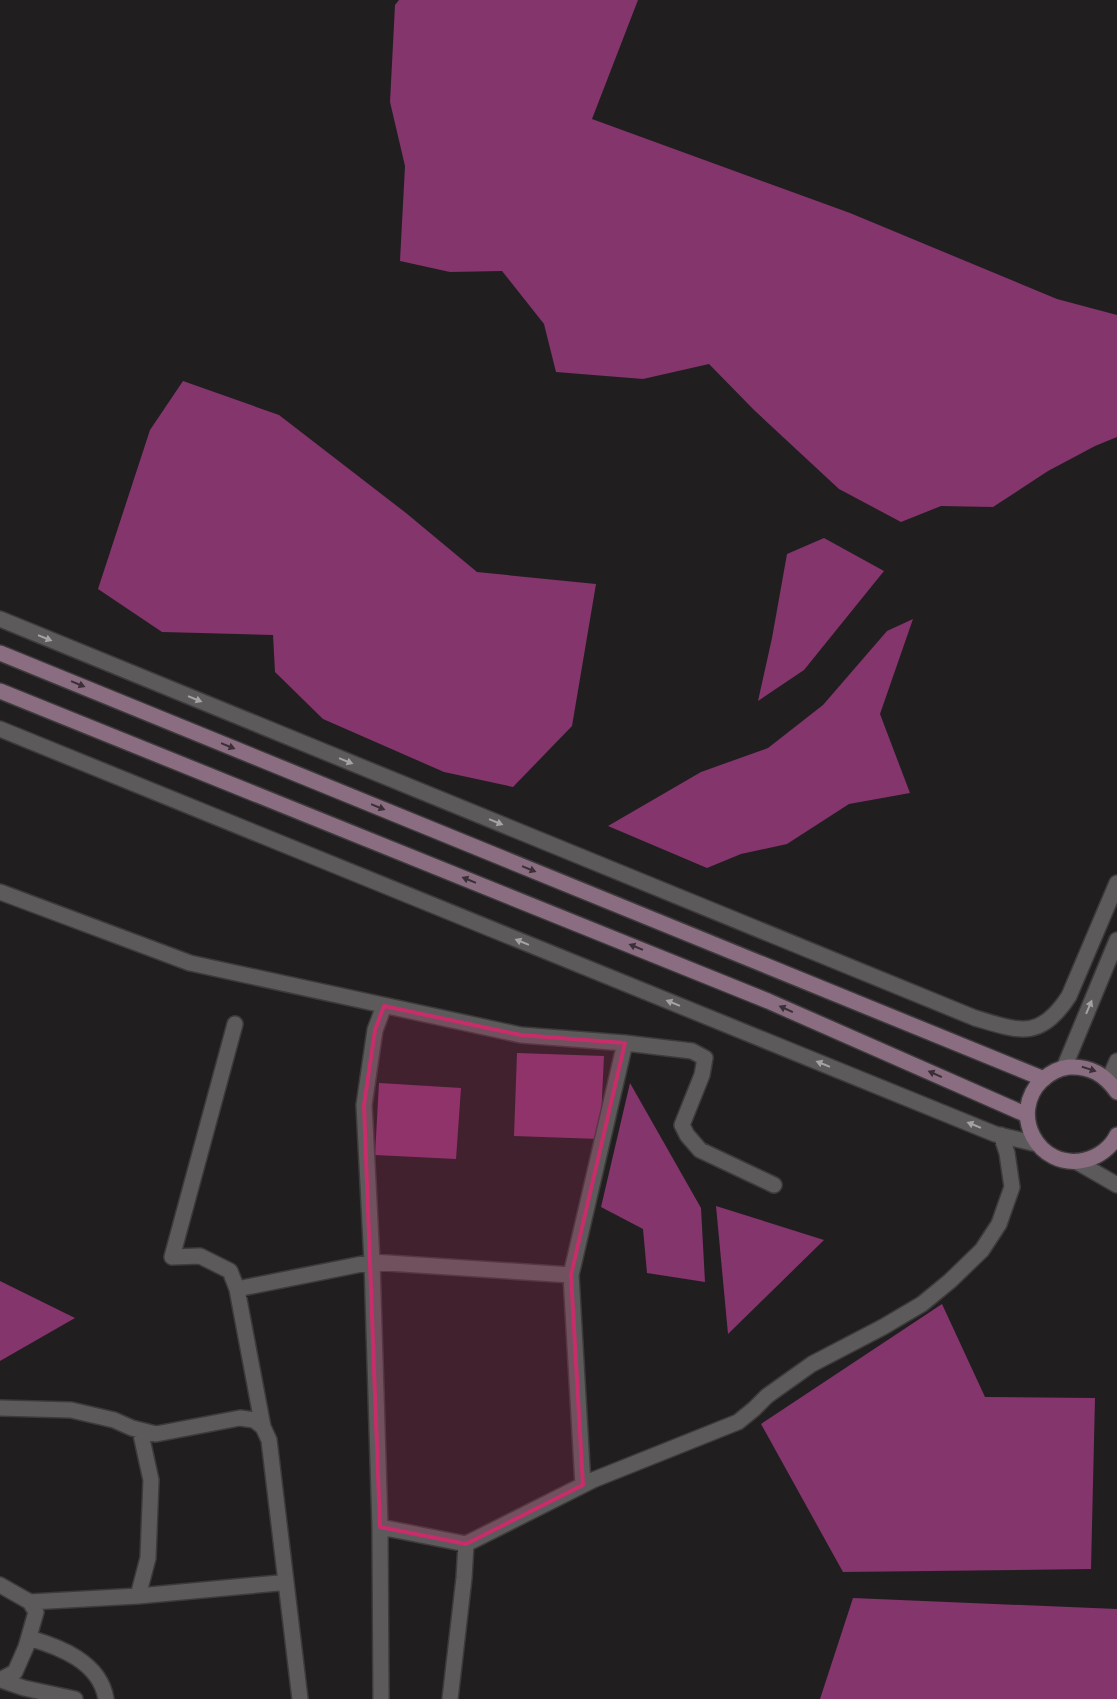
<svg xmlns="http://www.w3.org/2000/svg" width="1117" height="1699" font-family="'Nunito Sans',sans-serif">
<rect width="100%" height="100%" fill="#211e20"/>
<!-- forest -->
<path fill="#83356c" d="M 399,0 L 638,0 L 592,119 L 850,213 L 1057,299 L 1117,315 L 1117,437 L 1095,446 L 1048,471 L 993,507 L 941,506 L 901,522 L 839,489 L 754,410 L 709,364 L 643,379 L 556,372 L 544,324 L 502,271 L 450,272 L 400,261 L 405,166 L 390,102 L 395,5 Z
M 183,381 L 279,415 L 406,513 L 477,572 L 596,584 L 572,726 L 513,787 L 444,772 L 323,719 L 275,672 L 273,635 L 162,632 L 98,589 L 150,430 Z
M 824,538 L 884,571 L 804,670 L 758,701 L 772,638 L 787,554 Z
M 913,619 L 880,714 L 910,793 L 849,804 L 787,844 L 741,854 L 707,868 L 608,826 L 701,772 L 768,748 L 823,705 L 887,631 Z
M 517,1053 L 604,1056 L 600,1139 L 514,1136 Z
M 379,1083 L 461,1088 L 456,1159 L 375,1155 Z
M 630,1083 L 701,1208 L 705,1282 L 647,1273 L 643,1229 L 601,1207 Z
M 716,1206 L 824,1240 L 728,1334 Z
M 0,1281 L 75,1318 L 0,1361 Z
M 942,1304 L 985,1397 L 1095,1398 L 1091,1569 L 843,1572 L 761,1424 Z
M 853,1598 L 1117,1609 L 1117,1699 L 820,1699 Z"/>
<g fill="none" stroke-linecap="round" stroke-linejoin="round">
<!-- street casing -->
<g stroke="#3d3a3c" stroke-width="18">
<path id="street" d="M 0,619 L 975,1018 C 1019,1031 1040,1041 1069,996 L 1117,883
M 0,729 L 995,1134 L 1037,1144
M 0,892 L 190,963 L 521,1035 L 625,1043 L 692,1051 L 705,1058 L 702,1075 L 682,1125 L 687,1135 L 700,1150 L 774,1185
M 384,1006 L 375,1030 L 364,1105 L 372,1262 L 571,1275 L 583,1485
M 235,1024 L 172,1257 L 200,1256 L 230,1271 L 237,1289
M 1064,1068 L 1117,940
M 1109,1080 L 1117,1061
M 1077,1162 L 1117,1185
M 571,1275 L 625,1043
M 0,1408 L 71,1410 L 114,1420 L 132,1428 L 156,1434 L 240,1418 L 254,1420 L 263,1427 L 269,1440 L 300,1699
M 263,1427 L 237,1289 L 372,1262 L 380,1527
M 0,1585 L 30,1602 L 36,1612 L 26,1647 L 15,1672 L 0,1680
M 138,1596 L 279,1583
M 30,1602 L 138,1596 L 148,1558 L 151,1480 L 140,1430
M 29,1638 C 60,1647 100,1662 106,1699
M 1,1680 L 24,1688 L 75,1699
M 381,1699 L 380,1527 L 466,1544 L 593,1480 L 738,1422 L 754,1409 L 767,1396 L 812,1364 L 883,1327 L 922,1304 L 950,1281 L 982,1250 L 999,1224 L 1012,1187 L 1007,1153 L 1001,1135
M 450,1699 L 464,1578 L 466,1544"/>
</g>
<!-- secondary casing -->
<g stroke="#3d3a3c" stroke-width="18">
<path id="secondary" d="M 0,653 L 1044,1079
M 0,691 L 768,1001 L 1027,1115
M 1117,1092 C 1105,1075 1091,1066 1069,1067 C 1059,1068 1050,1073 1042,1080 C 1008,1113 1038,1171 1085,1160 C 1098,1157 1111,1148 1117,1135"/>
</g>
<!-- street -->
<use href="#street" stroke="#5d5a5c" stroke-width="15"/>
<!-- secondary -->
<use href="#secondary" stroke="#8a6d80" stroke-width="15"/>
</g>
<!-- one-way arrows -->
<defs><path id="oneway-solid" d="M-6-.8H1V-3.2L6.5 0L1 3.2V.8H-6Z" transform="scale(1.25)"/></defs>
<g fill="#a6a3a4">
<use href="#oneway-solid" transform="translate(45 638) rotate(22)"/>
<use href="#oneway-solid" transform="translate(195 699) rotate(22)"/>
<use href="#oneway-solid" transform="translate(346 761) rotate(22)"/>
<use href="#oneway-solid" transform="translate(496 822) rotate(22)"/>
<use href="#oneway-solid" transform="translate(522 942) rotate(-158)"/>
<use href="#oneway-solid" transform="translate(673 1003) rotate(-158)"/>
<use href="#oneway-solid" transform="translate(1089 1007) rotate(-67)"/>
<use href="#oneway-solid" transform="translate(823 1064) rotate(-158)"/>
<use href="#oneway-solid" transform="translate(974 1125) rotate(-158)"/>
</g>
<g fill="#3a2f36">
<use href="#oneway-solid" transform="translate(78 684) rotate(22)"/>
<use href="#oneway-solid" transform="translate(228 746) rotate(22)"/>
<use href="#oneway-solid" transform="translate(378 807) rotate(22)"/>
<use href="#oneway-solid" transform="translate(529 869) rotate(22)"/>
<use href="#oneway-solid" transform="translate(469 880) rotate(-158)"/>
<use href="#oneway-solid" transform="translate(636 947) rotate(-158)"/>
<use href="#oneway-solid" transform="translate(786 1009) rotate(-156)"/>
<use href="#oneway-solid" transform="translate(1089 1069) rotate(18)"/>
<use href="#oneway-solid" transform="translate(935 1074) rotate(-156)"/>
</g>
<!-- marked area -->
<path fill="#c62d6a" fill-opacity="0.2" stroke="#c62d6a" stroke-width="4" stroke-linejoin="round" d="M 384,1006 L 521,1035 L 625,1043 L 571,1275 L 583,1485 L 466,1544 L 380,1527 L 364,1105 L 375,1030 Z"/>
</svg>
